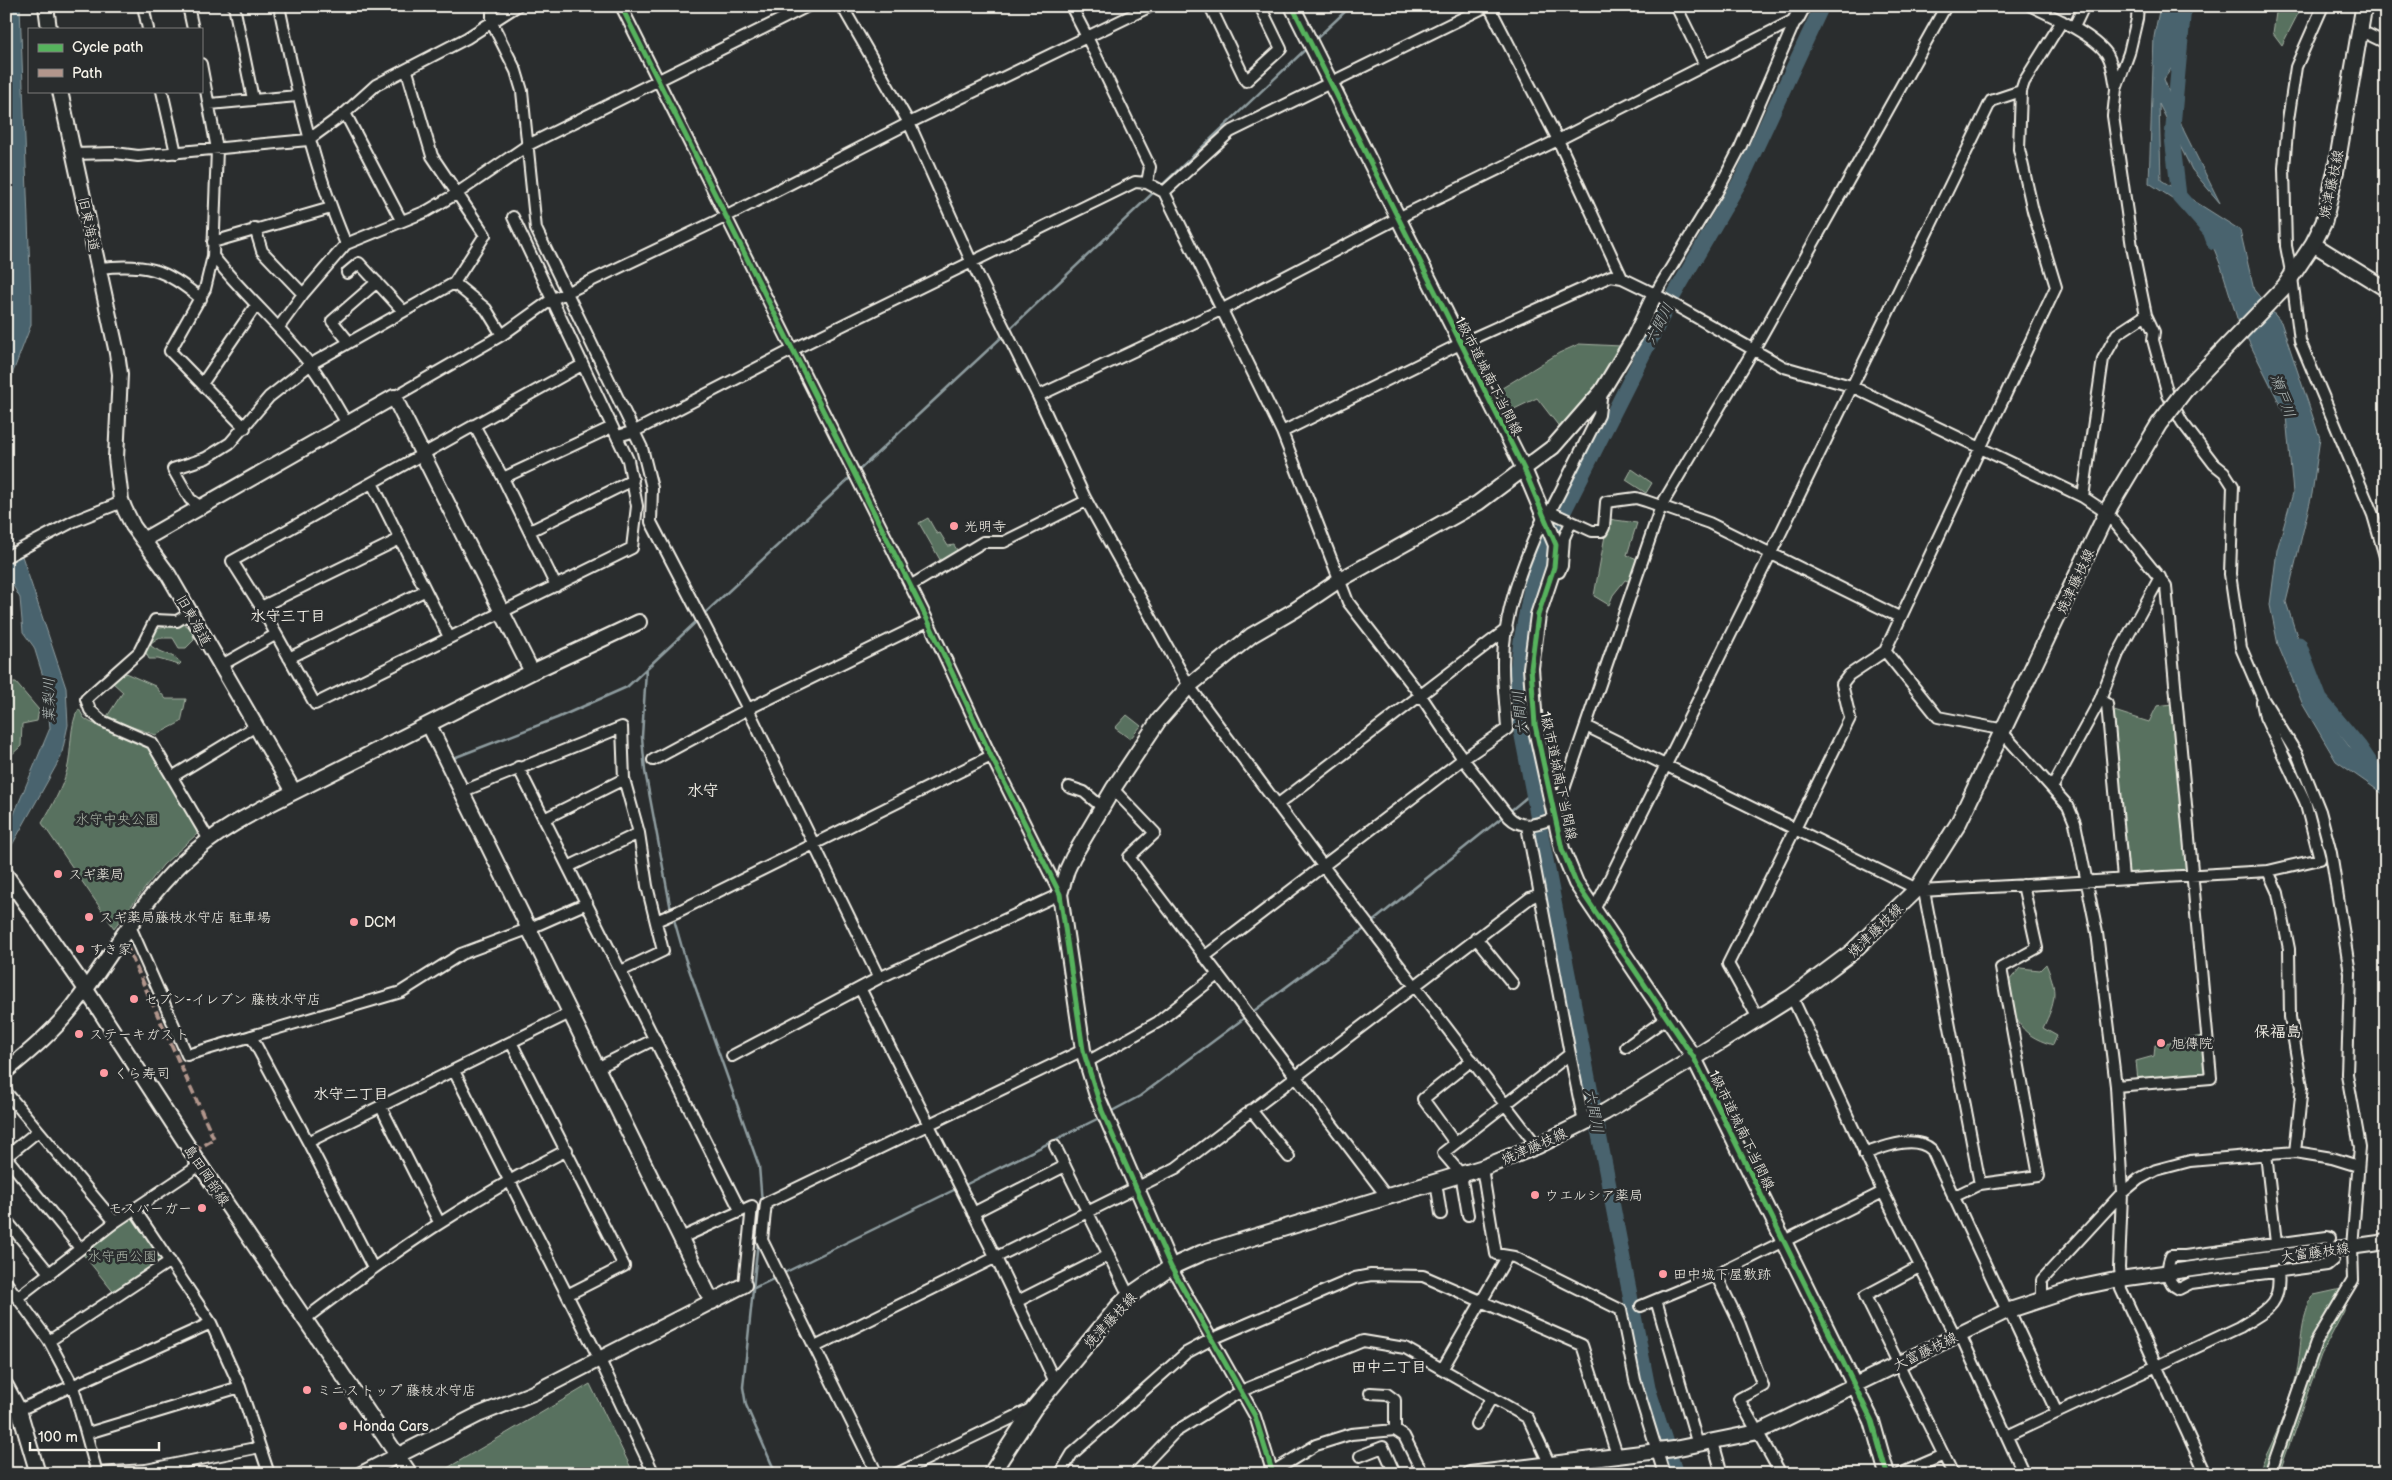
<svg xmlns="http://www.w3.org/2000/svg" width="2392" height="1480" font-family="'Balsamiq Sans','Klee One',sans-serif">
<rect width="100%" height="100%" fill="#2a2d2e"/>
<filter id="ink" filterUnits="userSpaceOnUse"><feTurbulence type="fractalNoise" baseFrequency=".02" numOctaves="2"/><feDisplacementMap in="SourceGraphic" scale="10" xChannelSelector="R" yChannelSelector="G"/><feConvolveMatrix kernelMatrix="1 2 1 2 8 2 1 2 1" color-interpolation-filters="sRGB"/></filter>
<g filter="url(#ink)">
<!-- green -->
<path fill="#58715e" stroke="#a6b1a3" d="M 2277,6 L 2302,6 L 2282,45 L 2273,33 Z
M 1579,344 L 1621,346 L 1603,381 L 1564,433 L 1537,398 L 1506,413 L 1499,390 L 1559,353 Z
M 1632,469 L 1652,483 L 1646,493 L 1626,480 Z
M 928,518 L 937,534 L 940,533 L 948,546 L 954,545 L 960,555 L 943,565 L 919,523 Z
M 1608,519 L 1637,523 L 1627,555 L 1640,560 L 1632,582 L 1625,580 L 1613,595 L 1609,605 L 1594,596 Z
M 184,624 L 192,629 L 194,640 L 186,648 L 179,648 L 173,638 L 158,638 L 151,643 L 151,646 C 160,653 174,654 181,663 L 179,665 L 158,659 L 149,659 L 144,649 L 155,629 Z
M 123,672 L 155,686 L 166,699 L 186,699 L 181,722 L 156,735 L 106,718 L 123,692 L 112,682 Z
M 9,683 L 16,683 L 39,710 L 37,721 L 22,724 L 21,746 L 6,760 L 6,688 Z
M 2172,704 L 2187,871 L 2128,873 L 2111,710 L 2149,722 L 2157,706 Z
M 79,709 L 84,718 L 90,722 L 149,748 L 197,828 L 197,834 L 163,865 L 114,928 L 42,823 C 52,806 62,789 67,770 C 72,753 69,722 79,709 Z
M 1127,715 L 1141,726 L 1130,739 L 1115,728 Z
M 2046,964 C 2058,992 2056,1001 2043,1028 L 2057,1036 L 2053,1045 C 2015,1034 2014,1016 2008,982 L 2020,968 L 2040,970 Z
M 2202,1036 L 2207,1075 L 2138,1081 L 2136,1061 L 2154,1056 L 2155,1045 Z
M 132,1218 L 161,1259 L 160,1262 L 115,1294 L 82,1253 Z
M 2346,1288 L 2344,1311 L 2321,1355 L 2279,1474 L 2257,1474 C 2272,1444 2288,1410 2296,1377 C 2302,1351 2299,1317 2314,1295 Z
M 590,1384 L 634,1474 L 439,1473 Z"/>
<!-- water -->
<path fill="#4a646e" stroke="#8e9c9f" d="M 6,6 L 20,6 L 31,299 L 31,325 L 13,372 L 6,409 L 6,343 L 14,315 L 10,247 L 11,169 L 6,105 Z
M 2160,6 L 2186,6 L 2173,66 L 2164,79 L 2184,131 L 2220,203 L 2192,170 L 2159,104 L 2161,180 L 2240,230 L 2254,290 L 2281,322 L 2320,438 L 2312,494 L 2286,602 L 2320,707 L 2349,746 L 2386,773 L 2386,796 L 2336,761 L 2303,705 L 2278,645 L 2270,605 L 2277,550 L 2293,493 L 2286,416 L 2237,318 L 2221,266 L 2201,217 L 2149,183 L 2154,37 Z
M 6,543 L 22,556 L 66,688 L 68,725 L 61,757 L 6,856 L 6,826 L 12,819 L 50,728 L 46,686 L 34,647 L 23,632 L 20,598 L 6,573 Z"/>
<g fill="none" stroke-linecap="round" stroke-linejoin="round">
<!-- stream -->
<path stroke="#8e9c9f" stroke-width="2.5" d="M 1315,40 L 1351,6
M 1159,188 L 1308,47
M 1009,330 L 1155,191
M 857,472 L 1005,334
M 703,615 L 853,475
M 646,670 L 642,737 L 645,771 L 671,910
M 451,759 L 557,718 L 627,687 L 699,619
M 1509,812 L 1533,792
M 673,916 L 685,958 L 759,1166 L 762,1203
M 1371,923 L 1505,815
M 1251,1013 L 1367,927
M 1110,1112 L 1140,1096 L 1247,1016
M 963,1186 L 1101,1117
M 758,1241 L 743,1387 L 746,1405 L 776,1474
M 786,1272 L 958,1188
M 754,1288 L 773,1279"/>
<!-- river -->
<path stroke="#4a646e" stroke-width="15" d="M 2184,6 L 2172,137 L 2179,196 L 2210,231 L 2214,242
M 11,343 L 14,278
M 2299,644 L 2320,699 L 2359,746 L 2386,786
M 1676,1474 L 1648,1388 L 1517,710 L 1516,678 L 1521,641 L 1533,578 L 1542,555 L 1667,307 L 1742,178 L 1822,6"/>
<!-- street casing -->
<g stroke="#f4f1e8" stroke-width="14">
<path id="street" d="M 143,6 L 148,29
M 188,6 L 193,29
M 234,6 L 253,99
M 279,6 C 296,88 313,167 346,244
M 492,6 L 492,23 L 516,71 L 522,91 L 536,229 L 642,448 L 652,488 L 651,522 L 748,709 L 879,978
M 621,6 L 928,621 L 991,756 L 1060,894 L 879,978 L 732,1056
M 842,6 L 909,123 L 971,261 L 1038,396 L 1085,498 L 1189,686 L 1323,866 L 1537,1146
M 1071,6 L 1087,37 L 1151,6
M 1210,6 L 1246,81 L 1281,49 L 1260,6
M 1489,6 L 1558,140 L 1622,278
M 1676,6 L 1705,65
M 2031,6 C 2052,16 2094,35 2107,54 C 2113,64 2114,77 2116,88
M 2138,6 L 2137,19 L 2129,53 L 2116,89 L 2113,116 L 2132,247 L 2146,315 L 2154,332 L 2153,340 L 2168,395 L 2182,422 L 2214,464 L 2224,472 L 2233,486 L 2230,574 L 2241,648 L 2263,699 L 2298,756 L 2320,811 L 2331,853 L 2350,973 L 2347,1074 L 2360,1147 L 2352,1247 L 2353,1280 L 2316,1342 L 2270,1474
M 2323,6 L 2296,67 L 2288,120 L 2284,168 L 2286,246 L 2292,277 L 2300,341 L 2373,515 L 2386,560
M 2074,27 L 2084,6
M 2359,30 L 2386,43
M 201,64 L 217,149 L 213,256 L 205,289 L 170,351 L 245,428
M 162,91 L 176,153
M 210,104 L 297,96
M 345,113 L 401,220
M 73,154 L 115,153 L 138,156 L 308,140 L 345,113 L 376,85 L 467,38 L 517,6
M 1164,192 L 1230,132 L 1487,6
M 513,217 L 628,460 L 637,506 L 632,548 L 315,704 L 261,607 L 232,561 L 582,365
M 255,228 L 262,251 L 303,294
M 213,242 L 331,208
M 213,256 C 243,294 279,325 309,363 C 324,381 335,405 348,425
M 99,268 C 145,263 165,268 201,299
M 347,273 L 359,263 L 403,311
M 454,283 L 486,309 L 502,335
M 1655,294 L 1717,192 L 1740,148 L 1796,19
M 279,327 L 303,294 L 346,244 L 427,211 L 456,194 L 528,145 L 808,6
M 349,342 L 332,321 L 377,282
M 202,384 L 256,305
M 1602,391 L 1599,415 L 1551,510 L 1555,514 L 1592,531 L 1602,531 L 1604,527 L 1606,502 L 1636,498 L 1646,501 L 1709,523 L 1899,617
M 1038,396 L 1223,309 L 1398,218 L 1558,140 L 1796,19
M 394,397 L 502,335 L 551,300 L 725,217 L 909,123 L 1087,37 L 1150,167 L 1147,183
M 474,425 L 503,478 L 556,586
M 1282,432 L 1460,344 L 1611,276 L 1622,278 L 1655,294 L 1784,367 L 1851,386 L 2083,497 L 2103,359 L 2117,334 L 2146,315
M 618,436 L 635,431 L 792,350 L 1135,182 L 1147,183 L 1164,192 L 1282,432 L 1348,602 L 1421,696 L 1463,759 L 1509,817 C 1523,831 1539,823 1555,818
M 503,478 L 612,427
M 372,483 L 449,637
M 2083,497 L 2107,513 L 2166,586 L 2211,1078 L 2116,1086
M 201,507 L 190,499 L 173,469 L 206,458 L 230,443 L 269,397 L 311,364 L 454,283 L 485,235 L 432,156 L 407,71
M 530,531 L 633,480
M 6,557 L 74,521 L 122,502
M 1552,573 L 1559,572 L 1562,566 L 1564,538 L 1571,522
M 910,586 L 983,542 L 1004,542 L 1084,502 L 1085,498
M 261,607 L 400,539
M 1885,651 L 1938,717 L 2005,730
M 289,658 L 424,591
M 220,666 L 275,635
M 2100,700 L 2107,704 L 2123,878
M 1586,726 L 1921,891 L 2268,871 L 2320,859 L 2305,801 L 2265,717 L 2262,702
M 2003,733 L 2068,806 L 2075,823 L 2097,933 L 2116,1086 L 2122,1193 L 2119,1268 L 2121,1289 L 2206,1474
M 653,760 L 748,709 L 928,621
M 518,767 L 740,1210
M 172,777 L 152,743 L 102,721 L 90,710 L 86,699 L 139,652 L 155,620 L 177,621 L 190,613
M 1069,787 L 1084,792 L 1102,807
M 2052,788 L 2100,700 L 2118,654 L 2160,577
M 1113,789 L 1155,833 L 1129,857 L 1387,1197
M 461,792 L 622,727 L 624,779 L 639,833 L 568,867
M 1277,805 L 1507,629
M 1554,813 L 1562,795 L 1661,506 L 1754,349 L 1946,6
M 544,819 L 624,779
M 1527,826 L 1570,1054
M 209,840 L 172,777 L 256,726
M 2268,871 L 2278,893 L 2289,949 L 2290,1017 L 2302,1087 L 2295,1152
M 1924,891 L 1980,1184
M 1594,910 L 1770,555 L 1991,101 L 2021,91
M 656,921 L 679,911 L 991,756
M 130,926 L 187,1055 L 401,992 L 461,954 L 528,929 L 587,903
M 1476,938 L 1513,984
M 1204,957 L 1463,759 L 1507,729 C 1506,708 1503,688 1503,667 C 1502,615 1523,562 1544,516
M 621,971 L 663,951 L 647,886 L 639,833
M 860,988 L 996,1258 L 1055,1382
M 1792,997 L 1883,1192 L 1955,1336
M 1758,1018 L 1728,964 L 1850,718 L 1842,684 L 1849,675 L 1885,651 L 2056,287 L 2033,211 L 2019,149 L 2021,91 L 2024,82 L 2062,21
M 251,1036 L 308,1142 L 373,1268
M 511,1042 L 624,1266 L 567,1295
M 1626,1047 L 1667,1018
M 1087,1062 L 1158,1022 L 1217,975
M 597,1068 L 655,1039
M 454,1071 L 600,1360 L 654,1474
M 6,1092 L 115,1222
M 381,1107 L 439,1222
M 1251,1110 L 1289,1157
M 308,1142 L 570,1013
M 1455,1143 L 1423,1099 L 1472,1060
M 1055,1146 L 1129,1296
M 1864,1154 C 1884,1147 1914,1134 1932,1150 L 2007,1311
M 2266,1154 L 2276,1243
M 6,1157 L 80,1248
M 6,1157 L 38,1131
M 1482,1168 L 1496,1254 L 1514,1257 L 1621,1310 L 1635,1380 L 1664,1474
M 1436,1182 L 1441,1214
M 1953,1197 L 1980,1184 L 2039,1176 L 2001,968 L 2037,948 L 2023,885
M 135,1210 L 211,1323 L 240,1387 L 269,1474
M 973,1213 L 1065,1166
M 1468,1215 L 1461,1174 L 1443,1153 L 1570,1054 L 1584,1123
M 6,1220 L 50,1274
M 681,1238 L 752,1206 L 744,1285
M 2330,1238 L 2327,1237 L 2185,1256 L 2171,1256 C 2166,1268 2166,1283 2179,1289 L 2191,1283 L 2327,1265 L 2333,1260
M 1921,1266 L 1865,1296 L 1953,1474
M 1171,1267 L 1255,1416 L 1273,1474
M 1716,1275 L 1739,1322 L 1763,1386 L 1739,1399 L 1781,1474
M 6,1282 L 49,1341 L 73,1386 L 97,1473 L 146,1470 L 146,1474
M 17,1298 L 115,1222 L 200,1165
M 2042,1299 L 2042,1280 L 2122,1193 L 2139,1179 L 2156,1170 L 2190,1161 L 2295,1152 L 2332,1158 L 2358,1166
M 1656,1300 L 1698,1445
M 1016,1302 L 1109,1255
M 1641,1306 L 1716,1275 L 1883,1192
M 2009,1310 L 2057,1413
M 305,1319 C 390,1254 472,1198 567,1150
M 1960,1334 L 2024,1474
M 49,1341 L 170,1261
M 815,1347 L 1176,1168 L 1530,898 L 1539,894
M 1443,1368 L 1507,1257
M 1370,1393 L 1387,1394 L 1395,1400 L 1395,1430
M 19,1410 L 211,1323
M 1476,1424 L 1492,1397
M 88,1433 L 240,1387
M 2007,1436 L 2240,1327 C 2265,1311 2282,1306 2278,1272
M 1713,1442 L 1722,1474
M 1360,1456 L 1383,1447 L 1395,1474
M 146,1470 L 260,1447
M 877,1474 L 762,1240 L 766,1203 L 1083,1050
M 896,1474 L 1033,1408
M 1060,1474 L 1072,1454 L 1186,1353 L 1212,1339 L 1355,1278 L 1371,1275 L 1423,1276 L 1582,1345 L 1617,1455
M 1135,1474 L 1175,1432 L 1241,1391 L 1363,1341 L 1405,1348 L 1528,1418 L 1549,1463 L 1549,1474
M 1269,1474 L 1316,1445 L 1351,1434 L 1395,1430 L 1404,1436 L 1423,1474
M 1900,1474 L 1944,1455"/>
</g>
<!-- secondary casing -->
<g stroke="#f4f1e8" stroke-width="18">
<path id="secondary" d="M 46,6 L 49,29
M 1292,6 L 1524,469 L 1556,545 L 1554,567 L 1538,615 L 1531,668 L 1535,725 L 1562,849 L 1576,883 L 1694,1058 L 1872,1421 L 1887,1474
M 1796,19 L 1803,6
M 2313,244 L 2386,289
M 143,540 L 394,397 L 532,672
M 429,725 L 712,1302
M 294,792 L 532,672 L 639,622
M 6,875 L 85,988 L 200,1165 L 410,1474
M 6,1071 C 30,1051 53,1032 72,1008 C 109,960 138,905 182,863 C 215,831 254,812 294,792 L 168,574 L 133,526 L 125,510 L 121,500 L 116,458 L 120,374 L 117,353 L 60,91
M 1171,1267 L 1097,1096 L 1083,1050 L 1060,894 L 1067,870 L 1073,857 L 1113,789 L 1159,720 L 1189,686 L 1252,635 L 1295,610 L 1338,581 L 1478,503 L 1553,447 L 1602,391 L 1634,338 L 1655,294
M 6,1386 L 19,1410 L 38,1474
M 361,1474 L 478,1415 L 533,1393 L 744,1285
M 1470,1474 L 1674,1449 L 1758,1432 L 2007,1311 L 2077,1288 L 2120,1279 L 2386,1242"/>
</g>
<!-- primary casing -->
<g stroke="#f4f1e8" stroke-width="19">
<path id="primary" d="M 2185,390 L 2285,286 L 2313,244 L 2324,222 L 2336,169 L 2364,6
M 991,1474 L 1034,1408 L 1118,1307 L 1129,1296 L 1171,1267 L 1202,1253 L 1482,1168 L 1537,1146 L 1605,1112 L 1694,1058 L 1792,997 L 1852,952 L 1917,889 L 1958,824 L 2110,506"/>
</g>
<!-- street -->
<use href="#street" stroke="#2a2d2e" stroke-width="10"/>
<!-- secondary -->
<use href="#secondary" stroke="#2a2d2e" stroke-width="14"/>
<!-- primary -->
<use href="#primary" stroke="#2a2d2e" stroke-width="15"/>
<!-- primary-bridge casing -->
<g stroke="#f4f1e8" stroke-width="19" stroke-linecap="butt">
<path id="primary-bridge" d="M 2110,506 L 2159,424 L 2185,390"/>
</g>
<!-- primary-bridge -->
<use href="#primary-bridge" stroke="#2a2d2e" stroke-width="15"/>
<!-- quiet -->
<path stroke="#b2968c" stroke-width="4" stroke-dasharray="8 4" stroke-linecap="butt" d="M 126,945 L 214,1139 L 192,1152"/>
<!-- cycleway casing -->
<g stroke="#2a2d2e" stroke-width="8">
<path id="cycleway" d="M 621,6 L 928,621 L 991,756 L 1060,894 L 1083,1050 L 1102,1111 L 1171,1267 L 1255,1416 L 1273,1474
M 1292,6 L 1524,469 L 1556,545 L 1554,567 L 1538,615 L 1531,668 L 1535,725 L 1562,849 L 1576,883 L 1694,1058 L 1872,1421 L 1887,1474"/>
</g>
<!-- cycleway -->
<use href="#cycleway" stroke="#56b35d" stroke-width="5"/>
</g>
</g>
<!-- markers -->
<g fill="#ff9aa2" stroke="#2a2d2e" stroke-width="2">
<circle cx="954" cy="526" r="5"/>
<circle cx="58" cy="874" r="5"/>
<circle cx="89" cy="917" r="5"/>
<circle cx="354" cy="922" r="5"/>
<circle cx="80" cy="949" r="5"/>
<circle cx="134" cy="999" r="5"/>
<circle cx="79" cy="1034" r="5"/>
<circle cx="2161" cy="1043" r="5"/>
<circle cx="104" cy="1073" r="5"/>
<circle cx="1535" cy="1195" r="5"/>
<circle cx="202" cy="1208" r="5"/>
<circle cx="1663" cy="1274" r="5"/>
<circle cx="307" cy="1390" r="5"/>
<circle cx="343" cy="1426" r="5"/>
</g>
<g text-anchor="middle" stroke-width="5" stroke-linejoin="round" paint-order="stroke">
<!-- street labels -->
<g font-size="14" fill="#f4f1e8" stroke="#2a2d2e">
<text transform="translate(2331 184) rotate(-78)" y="5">焼津藤枝線</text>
<text transform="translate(89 224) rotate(78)" y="5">旧東海道</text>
<text transform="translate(1489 376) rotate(63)" y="5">1級市道城南下当間線</text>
<text transform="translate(2075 581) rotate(-65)" y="5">焼津藤枝線</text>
<text transform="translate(194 620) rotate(61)" y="5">旧東海道</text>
<text transform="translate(1559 776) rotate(78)" y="5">1級市道城南下当間線</text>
<text transform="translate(1875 930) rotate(-44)" y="5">焼津藤枝線</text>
<text transform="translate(1742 1130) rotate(64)" y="5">1級市道城南下当間線</text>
<text transform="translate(1534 1146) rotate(-24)" y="5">焼津藤枝線</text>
<text transform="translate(207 1175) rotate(56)" y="5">島田岡部線</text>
<text transform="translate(2315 1252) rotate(-8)" y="5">大富藤枝線</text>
<text transform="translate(1110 1320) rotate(-47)" y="5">焼津藤枝線</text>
<text transform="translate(1925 1351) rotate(-26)" y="5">大富藤枝線</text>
</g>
<!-- poi labels -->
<g font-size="14" fill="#f4f1e8" stroke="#2a2d2e" text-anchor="start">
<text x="964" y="531">光明寺</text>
<text x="68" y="879">スギ薬局</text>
<text x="99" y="922">スギ薬局藤枝水守店 駐車場</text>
<text x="364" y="927">DCM</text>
<text x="90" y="954">すき家</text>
<text x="144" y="1004">セブン-イレブン 藤枝水守店</text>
<text x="89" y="1039">ステーキガスト</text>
<text x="2171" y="1048">旭傳院</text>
<text x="114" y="1078">くら寿司</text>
<text x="1545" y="1200">ウエルシア薬局</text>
<text x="192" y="1213" text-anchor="end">モスバーガー</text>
<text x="1673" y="1279">田中城下屋敷跡</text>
<text x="317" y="1395">ミニストップ 藤枝水守店</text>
<text x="353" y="1431">Honda Cars</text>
</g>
<!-- park labels -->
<g font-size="14" fill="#aeb7aa" stroke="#2a2d2e">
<text x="117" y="824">水守中央公園</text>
<text x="122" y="1261">水守西公園</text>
</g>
<!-- water labels -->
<g font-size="15" font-style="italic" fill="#b0b9b7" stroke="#2a2d2e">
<text transform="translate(1659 324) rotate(-63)" y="5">六間川</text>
<text transform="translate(2283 396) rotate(70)" y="5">瀬戸川</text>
<text transform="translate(49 700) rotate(-90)" y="5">葉梨川</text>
<text transform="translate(1520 713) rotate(-96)" y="5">六間川</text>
<text transform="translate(1594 1111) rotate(79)" y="5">六間川</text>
</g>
<!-- neighbourhood labels -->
<g font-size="15" font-weight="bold" fill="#f4f1e8" stroke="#2a2d2e">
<text x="288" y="621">水守三丁目</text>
<text x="351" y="1099">水守二丁目</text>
<text x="1389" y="1372">田中二丁目</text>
</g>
<!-- quarter labels -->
<g font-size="16" font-weight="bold" fill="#f4f1e8" stroke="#2a2d2e">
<text x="703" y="796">水守</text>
<text x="2278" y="1037">保福島</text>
</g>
</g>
<!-- margin -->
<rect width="2392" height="1480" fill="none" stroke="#2a2d2e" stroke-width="25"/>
<rect x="12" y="12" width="2367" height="1455" fill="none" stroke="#f4f1e8" stroke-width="2" filter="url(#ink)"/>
<!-- legend -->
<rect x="28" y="28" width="175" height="65" fill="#2a2d2e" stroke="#7b7b78"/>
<rect x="38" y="44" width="25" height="8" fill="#56b35d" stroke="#7b7b78"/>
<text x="72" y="52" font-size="15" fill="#f4f1e8">Cycle path</text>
<rect x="38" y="69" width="25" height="8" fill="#b2968c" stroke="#7b7b78"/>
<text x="72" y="78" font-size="15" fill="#f4f1e8">Path</text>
<!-- scale -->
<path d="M30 1442v8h129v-8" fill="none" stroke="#f4f1e8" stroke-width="2.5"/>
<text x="38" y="1442" font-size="15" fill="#f4f1e8" stroke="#2a2d2e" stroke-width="4" paint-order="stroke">100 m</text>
</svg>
